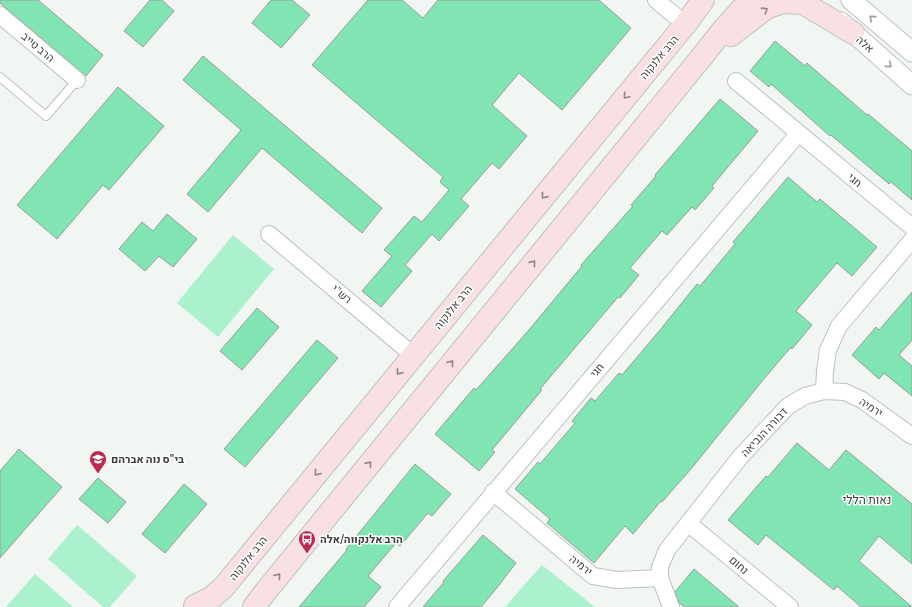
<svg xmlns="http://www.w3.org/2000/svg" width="912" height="607" font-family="Bitter,Heebo,serif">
<rect width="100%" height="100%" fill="#f1f6f3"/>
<!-- green -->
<path fill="#acf1cd" d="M 233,235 L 274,269 L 218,337 L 177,303 Z
M 77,525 L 137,576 L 110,607 L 103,607 L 48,559 Z
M 542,565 L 595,607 L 505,607 Z
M 35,574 L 73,607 L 6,607 Z"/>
<!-- building -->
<path fill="#80e5b3" stroke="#999e9b" d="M 0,0 L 38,0 L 103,55 L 86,76 L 0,3 Z
M 150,0 L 162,0 L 174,11 L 143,47 L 124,31 Z
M 271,0 L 292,0 L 310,15 L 281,48 L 252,23 Z
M 368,0 L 402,0 L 423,18 L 438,0 L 599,0 L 631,28 L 562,110 L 519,73 L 492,105 L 527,136 L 499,169 L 492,163 L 461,199 L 469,206 L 439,241 L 432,234 L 405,265 L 412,271 L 381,307 L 362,291 L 392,256 L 384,250 L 414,216 L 422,222 L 449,190 L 440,182 L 443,177 L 312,65 Z
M 775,41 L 805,66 L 807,63 L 867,115 L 868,114 L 912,151 L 912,200 L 891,182 L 889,184 L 831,135 L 830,136 L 771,84 L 769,87 L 750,71 Z
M 203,56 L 382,208 L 362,233 L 262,148 L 208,212 L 187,194 L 241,130 L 183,80 Z
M 118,87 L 164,126 L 109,190 L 103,185 L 57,239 L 17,205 Z
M 720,99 L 758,131 L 712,186 L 714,188 L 695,210 L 692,207 L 667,235 L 662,231 L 630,268 L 639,275 L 620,298 L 618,297 L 540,389 L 542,390 L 492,450 L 495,452 L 479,471 L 435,434 L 474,388 L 476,390 L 528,331 L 582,266 L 581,265 L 633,206 L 631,205 L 656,176 L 655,175 Z
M 788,177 L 817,202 L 820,199 L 877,247 L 852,276 L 837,263 L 796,311 L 812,325 L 792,349 L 791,347 L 763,380 L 691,469 L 662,502 L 661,501 L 633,534 L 625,526 L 594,563 L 547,523 L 550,519 L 515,489 L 538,462 L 540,464 L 575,423 L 572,421 L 591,398 L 595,401 L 619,373 L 622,375 L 660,330 L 697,284 L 700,286 L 735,244 L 733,242 Z
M 167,214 L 197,239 L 173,267 L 159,256 L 145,271 L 119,249 L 142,222 L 153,231 Z
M 912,292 L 912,340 L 899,355 L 912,366 L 912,396 L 884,373 L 879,379 L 852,355 L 876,327 L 879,330 Z
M 257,308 L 279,327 L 242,370 L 220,351 Z
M 317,340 L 338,358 L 245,467 L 224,449 Z
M 797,443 L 829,470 L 846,450 L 912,504 L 912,564 L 879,536 L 859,561 L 912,607 L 861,607 L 837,586 L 834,590 L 766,535 L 758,545 L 728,520 L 766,476 L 768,477 Z
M 19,449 L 62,487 L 0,558 L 0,471 Z
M 415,464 L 451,494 L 432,516 L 428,513 L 400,546 L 396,543 L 368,576 L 381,587 L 364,607 L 299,607 L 347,550 L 346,549 Z
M 98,478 L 126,502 L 108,523 L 79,499 Z
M 184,484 L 207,504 L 165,553 L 142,534 Z
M 483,535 L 516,563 L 496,589 L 481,607 L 423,607 L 444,582 L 443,581 Z
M 694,569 L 739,607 L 685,607 L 679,603 L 675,592 Z"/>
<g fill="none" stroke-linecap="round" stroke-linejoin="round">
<!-- service casing -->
<g stroke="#bdc2bf" stroke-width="10">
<path id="service" d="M 0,77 L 46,116 L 77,80"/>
</g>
<!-- minor casing -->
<g stroke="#bdc2bf" stroke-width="18">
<path id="minor" d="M 656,0 L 685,24
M 0,15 L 77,80
M 736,81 L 912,227
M 269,234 L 413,355
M 824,391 L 825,371 L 828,350 L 839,326 L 912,240
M 493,492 L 593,576 L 617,580 L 660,578
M 688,523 L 790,607
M 397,607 L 798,134
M 671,607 L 660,578 L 660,567 L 667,550 L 741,456 L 788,406 L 805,396 L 824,391 L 845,392 L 862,400 L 912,436"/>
</g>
<!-- tertiary casing -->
<g stroke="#bdc2bf" stroke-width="21">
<path id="tertiary" d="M 851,0 L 912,52
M 841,22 L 912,85"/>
</g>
<!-- secondary casing -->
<g stroke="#bdc2bf" stroke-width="24">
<path id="secondary" d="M 731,35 L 766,8 L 783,2 L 803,3 L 853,33
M 195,606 L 211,598 L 223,588 L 688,21 L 703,0
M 254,607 L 266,591 L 700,59 L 723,30 L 750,0"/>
</g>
<!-- service -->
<use href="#service" stroke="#fff" stroke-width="8"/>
<!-- minor -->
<use href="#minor" stroke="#fff" stroke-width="16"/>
<!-- tertiary -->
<use href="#tertiary" stroke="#fff" stroke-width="19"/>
<!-- secondary -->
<use href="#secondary" stroke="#f9e0e3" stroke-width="22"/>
</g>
<!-- one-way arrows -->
<defs><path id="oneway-chevron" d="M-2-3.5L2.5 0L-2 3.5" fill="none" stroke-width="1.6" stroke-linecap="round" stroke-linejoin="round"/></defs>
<g stroke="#908687">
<use href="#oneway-chevron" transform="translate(765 10) rotate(-32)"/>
<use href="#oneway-chevron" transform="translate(626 96) rotate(130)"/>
<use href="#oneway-chevron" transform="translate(544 196) rotate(129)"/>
<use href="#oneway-chevron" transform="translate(533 263) rotate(-51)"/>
<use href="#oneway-chevron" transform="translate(451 363) rotate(-51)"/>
<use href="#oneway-chevron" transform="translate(399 372) rotate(129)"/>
<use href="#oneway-chevron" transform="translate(369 464) rotate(-51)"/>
<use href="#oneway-chevron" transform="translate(317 473) rotate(129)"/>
<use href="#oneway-chevron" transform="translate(278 576) rotate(-51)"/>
</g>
<g stroke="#9d9e9e">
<use href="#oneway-chevron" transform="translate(872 18) rotate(-140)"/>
<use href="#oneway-chevron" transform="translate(889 65) rotate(41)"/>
</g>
<!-- icons -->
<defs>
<g id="school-pin" transform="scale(0.9)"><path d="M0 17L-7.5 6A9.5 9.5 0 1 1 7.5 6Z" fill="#ba2a50" stroke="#fff"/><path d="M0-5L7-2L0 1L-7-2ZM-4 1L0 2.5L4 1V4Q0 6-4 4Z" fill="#fff"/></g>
<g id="bus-pin" transform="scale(0.9)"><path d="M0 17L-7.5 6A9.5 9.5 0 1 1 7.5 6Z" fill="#ba2a50" stroke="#fff"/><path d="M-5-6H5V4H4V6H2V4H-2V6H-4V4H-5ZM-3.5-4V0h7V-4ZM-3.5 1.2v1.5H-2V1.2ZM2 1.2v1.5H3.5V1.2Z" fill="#fff"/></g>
</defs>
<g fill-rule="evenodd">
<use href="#school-pin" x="98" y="459"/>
<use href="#bus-pin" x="307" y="539"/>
</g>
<g text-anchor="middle" stroke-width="3" stroke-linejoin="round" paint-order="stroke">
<!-- street labels -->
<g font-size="11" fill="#3b3d3c" stroke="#fff">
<text transform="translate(865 44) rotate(41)" y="4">אלה</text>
<text transform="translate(38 47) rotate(40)" y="4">הרב טייב</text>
<text transform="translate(659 57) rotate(-50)" y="4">הרב אלנקוה</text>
<text transform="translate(855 180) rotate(39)" y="4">חגי</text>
<text transform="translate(342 294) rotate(40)" y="4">רש"י</text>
<text transform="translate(453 307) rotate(-51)" y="4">הרב אלנקוה</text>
<text transform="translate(597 370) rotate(-50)" y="4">חגי</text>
<text transform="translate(871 407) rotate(33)" y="4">ירמיה</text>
<text transform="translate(764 432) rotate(-47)" y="4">דבורה הנביאה</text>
<text transform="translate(248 558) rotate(-51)" y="4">הרב אלנקוה</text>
<text transform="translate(581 565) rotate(38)" y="4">ירמיה</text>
<text transform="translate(739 565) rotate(40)" y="4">נחום</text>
</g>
<!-- poi labels -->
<g font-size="11" font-weight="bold" fill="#3b3d3c" stroke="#fff" text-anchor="start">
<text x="111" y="463">בי"ס נוה אברהם</text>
<text x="320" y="543">הרב אלנקווה/אלה</text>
</g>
<!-- neighbourhood labels -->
<g font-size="12" fill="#3b3d3c" stroke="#fff">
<text x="867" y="504">נאות הללי</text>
</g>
</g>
</svg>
